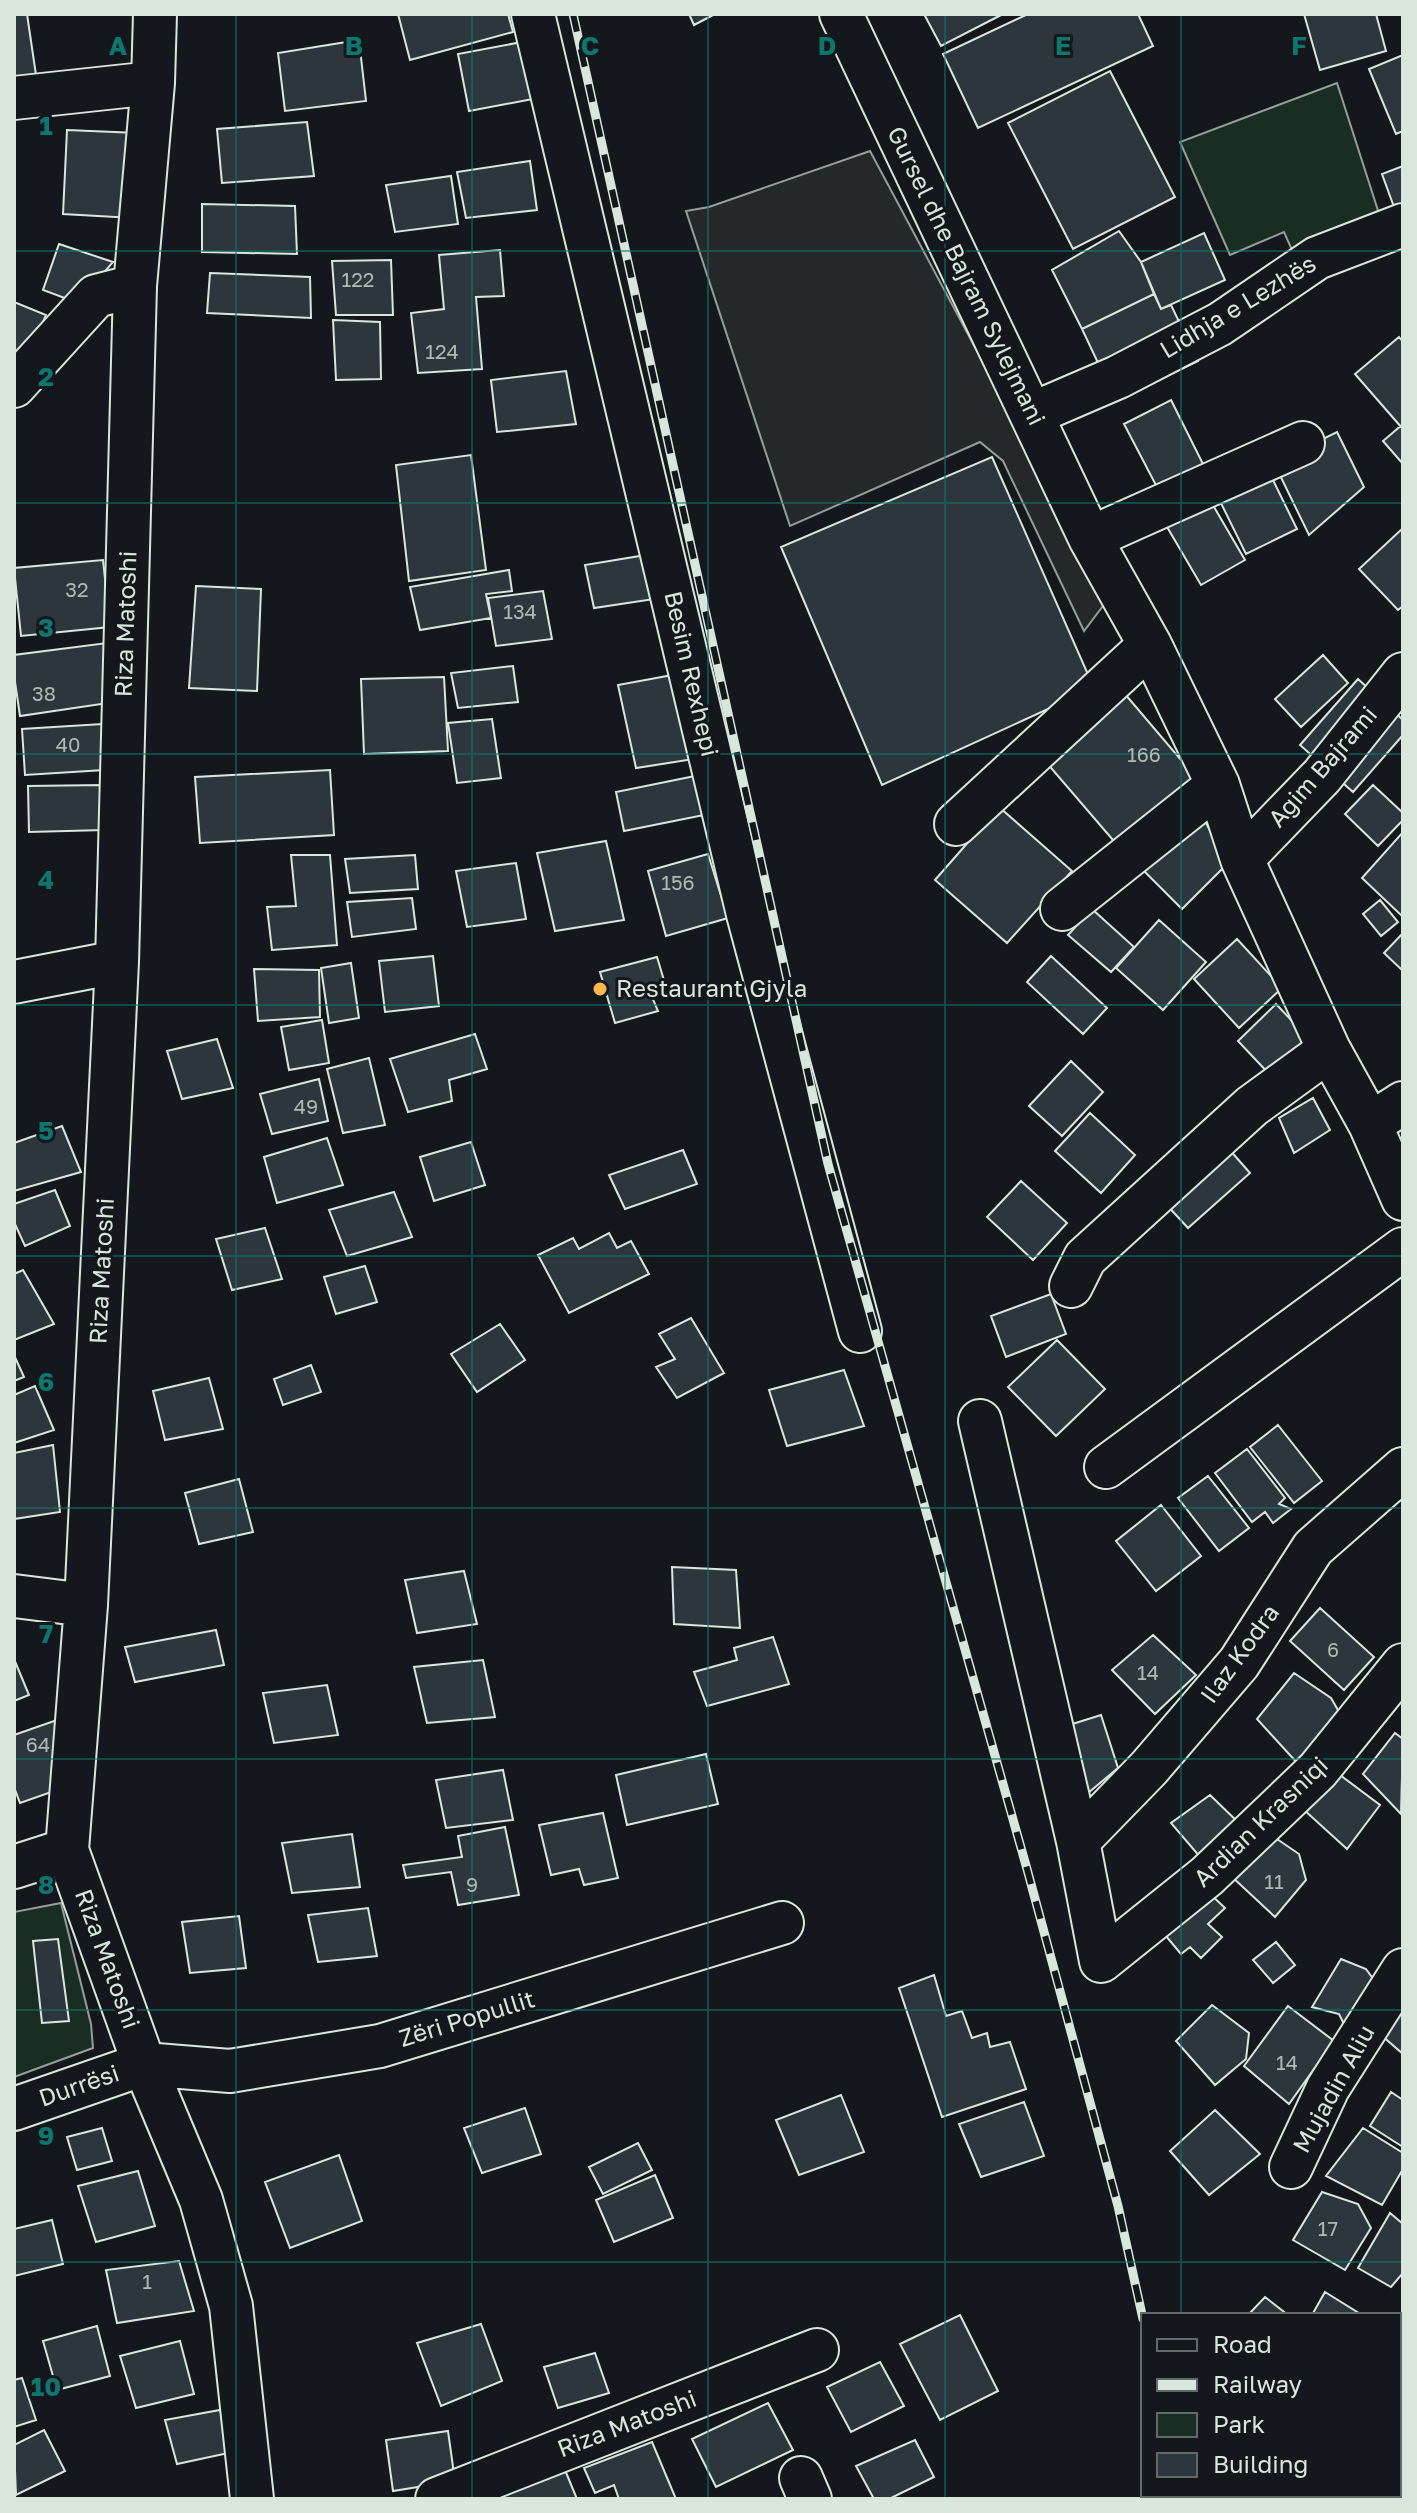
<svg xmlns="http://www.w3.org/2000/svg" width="1417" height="2513" font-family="'Golos Text',sans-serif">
<rect width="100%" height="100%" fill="#14181c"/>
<!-- green -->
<path fill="#1a2d24" stroke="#939e99" stroke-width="2" d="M 1337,83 L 1382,223 L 1296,259 L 1284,232 L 1230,255 L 1180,142 Z
M 61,1903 L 91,2024 L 93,2048 L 14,2077 L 14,1912 Z"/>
<!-- parking -->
<path fill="#24282b" stroke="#939e99" stroke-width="2" d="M 870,151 L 1109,598 L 1084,631 L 1003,461 L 980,442 L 790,526 L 686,211 L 709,207 Z"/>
<!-- building -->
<path fill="#2c363c" stroke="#d8e6dc" stroke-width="2" d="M 27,14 L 36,75 L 14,78 L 14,15 Z
M 398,14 L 508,14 L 513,32 L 410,60 Z
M 689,14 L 715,14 L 694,25 Z
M 924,14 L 1003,14 L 941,46 Z
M 1028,14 L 1138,14 L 1153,46 L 978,128 L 943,54 Z
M 1304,14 L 1376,14 L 1386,51 L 1320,70 Z
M 359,40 L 366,101 L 285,111 L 278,53 Z
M 522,42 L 533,99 L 469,111 L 458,54 Z
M 1403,55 L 1403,131 L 1396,134 L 1369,69 Z
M 1110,71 L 1175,197 L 1073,249 L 1008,123 Z
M 307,122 L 314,176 L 222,183 L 217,129 Z
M 67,130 L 137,133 L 133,218 L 63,214 Z
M 530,161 L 537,210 L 466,218 L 457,172 Z
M 1403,166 L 1403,216 L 1398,218 L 1382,174 Z
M 451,176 L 458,224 L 395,232 L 386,185 Z
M 202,204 L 295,206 L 297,254 L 202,252 Z
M 1119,231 L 1141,262 L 1154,294 L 1082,329 L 1052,270 Z
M 1204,233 L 1225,280 L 1161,309 L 1141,262 Z
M 59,244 L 113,262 L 78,303 L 43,290 Z
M 500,250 L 504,296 L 476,297 L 482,369 L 418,373 L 411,313 L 444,309 L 439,255 Z
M 391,260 L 393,315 L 336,315 L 332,261 Z
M 210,273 L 310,277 L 311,318 L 207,313 Z
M 1154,294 L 1161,309 L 1171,305 L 1198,361 L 1116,401 L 1082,329 Z
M 14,302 L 46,315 L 23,371 L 14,367 Z
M 333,320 L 380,322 L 381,379 L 336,380 Z
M 1399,337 L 1403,342 L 1402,428 L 1355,374 Z
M 566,371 L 576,424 L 497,432 L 491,380 Z
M 1171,400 L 1205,468 L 1159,491 L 1124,424 Z
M 1403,424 L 1403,464 L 1383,441 Z
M 1337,432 L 1364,487 L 1309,535 L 1274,463 Z
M 471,455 L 486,570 L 409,581 L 396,465 Z
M 992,457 L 1094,688 L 882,785 L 781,547 Z
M 1267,468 L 1297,529 L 1246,554 L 1216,493 Z
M 1207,495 L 1245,560 L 1201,585 L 1163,520 Z
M 1403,528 L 1403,606 L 1398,610 L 1359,569 Z
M 652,554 L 661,598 L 594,608 L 585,565 Z
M 103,560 L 110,627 L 21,636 L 14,568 Z
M 509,570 L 512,591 L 486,594 L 491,618 L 420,630 L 410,587 Z
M 196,586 L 261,589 L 257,691 L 189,688 Z
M 543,591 L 552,639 L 496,646 L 488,598 Z
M 107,643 L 115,702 L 20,716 L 14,675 L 14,655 Z
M 1323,655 L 1348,683 L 1301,727 L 1275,699 Z
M 513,666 L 518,702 L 458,708 L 451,673 Z
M 678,674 L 694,759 L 636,768 L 618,685 Z
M 444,677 L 448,751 L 364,754 L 361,679 Z
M 1358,679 L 1403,720 L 1403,735 L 1353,792 L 1300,745 Z
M 1119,687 L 1204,787 L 1125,854 L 1040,755 Z
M 492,719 L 501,778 L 457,783 L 448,723 Z
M 102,724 L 104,770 L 25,775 L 22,729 Z
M 330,770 L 334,835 L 200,843 L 195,777 Z
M 705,774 L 714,813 L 624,831 L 616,792 Z
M 103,785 L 104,830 L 29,832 L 28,786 Z
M 1373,785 L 1403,813 L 1403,820 L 1378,846 L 1345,814 Z
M 999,807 L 1072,871 L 1007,943 L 935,880 Z
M 1199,809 L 1227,864 L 1182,909 L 1140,867 Z
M 1403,832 L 1403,917 L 1362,878 Z
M 606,841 L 624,920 L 555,931 L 537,853 Z
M 708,854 L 728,918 L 666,936 L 648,871 Z
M 291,855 L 330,855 L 337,945 L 272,950 L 267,907 L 296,906 Z
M 415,855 L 418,889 L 350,893 L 345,859 Z
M 516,863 L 526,919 L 467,927 L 456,871 Z
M 412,898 L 416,929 L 352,937 L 347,902 Z
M 1380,900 L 1398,922 L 1381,936 L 1363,914 Z
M 1092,909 L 1134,947 L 1111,972 L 1068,935 Z
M 1159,920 L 1206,962 L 1163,1010 L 1116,968 Z
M 1403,933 L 1403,971 L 1384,953 Z
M 1237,939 L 1282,988 L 1239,1028 L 1194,979 Z
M 433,956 L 439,1006 L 385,1012 L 379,961 Z
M 1051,956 L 1107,1008 L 1083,1034 L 1027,982 Z
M 657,957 L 666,987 L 649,990 L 658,1011 L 615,1023 L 600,972 Z
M 351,963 L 359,1018 L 329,1023 L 321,968 Z
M 254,969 L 319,970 L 320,1017 L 258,1021 Z
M 1276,1004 L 1311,1041 L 1272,1077 L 1238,1041 Z
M 322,1020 L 329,1063 L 289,1070 L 281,1027 Z
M 475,1034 L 487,1069 L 449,1080 L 452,1101 L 408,1112 L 390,1059 Z
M 217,1039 L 233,1088 L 182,1099 L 167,1051 Z
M 369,1058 L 385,1125 L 343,1133 L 327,1069 Z
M 1071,1061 L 1103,1092 L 1062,1136 L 1029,1106 Z
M 319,1079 L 328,1121 L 272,1134 L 260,1094 Z
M 1313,1098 L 1330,1130 L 1294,1153 L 1279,1118 Z
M 1090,1113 L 1135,1155 L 1101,1193 L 1055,1151 Z
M 62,1126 L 81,1172 L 14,1191 L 14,1143 Z
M 327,1138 L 343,1185 L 277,1203 L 264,1157 Z
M 471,1142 L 485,1185 L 434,1201 L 420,1157 Z
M 1228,1148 L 1250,1173 L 1188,1228 L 1165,1203 Z
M 683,1150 L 697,1184 L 625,1209 L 609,1175 Z
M 1021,1181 L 1067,1223 L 1033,1260 L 987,1217 Z
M 55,1190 L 70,1226 L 25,1246 L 14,1222 L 14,1204 Z
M 394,1192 L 412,1237 L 347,1256 L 329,1210 Z
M 265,1228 L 282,1279 L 232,1290 L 216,1239 Z
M 609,1233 L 617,1248 L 631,1241 L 649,1274 L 569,1313 L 538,1255 L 573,1238 L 579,1249 Z
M 365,1266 L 377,1302 L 336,1314 L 324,1277 Z
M 23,1270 L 54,1324 L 14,1340 L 14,1274 Z
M 1051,1294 L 1066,1334 L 1006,1357 L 991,1316 Z
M 691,1318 L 724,1373 L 677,1398 L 656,1367 L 675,1359 L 659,1334 Z
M 500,1324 L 525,1360 L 477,1392 L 451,1354 Z
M 1057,1340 L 1105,1389 L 1056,1436 L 1008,1387 Z
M 14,1355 L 24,1377 L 14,1381 Z
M 311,1365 L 321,1392 L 283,1405 L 274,1379 Z
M 844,1370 L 864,1426 L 787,1446 L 769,1390 Z
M 209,1378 L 223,1429 L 165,1440 L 153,1391 Z
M 35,1386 L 54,1430 L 14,1443 L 14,1395 Z
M 1278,1425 L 1322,1481 L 1294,1503 L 1250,1447 Z
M 53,1445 L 60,1512 L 14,1519 L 14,1453 Z
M 1247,1449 L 1285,1498 L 1279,1504 L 1291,1509 L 1273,1523 L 1265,1512 L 1252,1522 L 1215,1473 Z
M 1208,1476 L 1249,1528 L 1219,1551 L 1178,1498 Z
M 239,1479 L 253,1532 L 199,1544 L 185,1493 Z
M 1161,1505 L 1201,1556 L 1156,1591 L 1116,1541 Z
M 672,1567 L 736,1570 L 740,1628 L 674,1624 Z
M 464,1571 L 477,1624 L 417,1633 L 405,1580 Z
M 1320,1608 L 1374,1657 L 1344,1690 L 1290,1641 Z
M 216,1630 L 224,1665 L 135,1682 L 125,1647 Z
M 1153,1635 L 1196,1675 L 1155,1714 L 1112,1670 Z
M 773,1637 L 789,1684 L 707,1706 L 694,1672 L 737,1660 L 734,1648 Z
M 14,1659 L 29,1695 L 14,1701 Z
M 483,1660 L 495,1717 L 427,1723 L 414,1667 Z
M 1294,1673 L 1331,1698 L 1346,1724 L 1300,1766 L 1257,1719 Z
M 327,1685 L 338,1735 L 274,1743 L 263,1693 Z
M 1101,1715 L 1118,1768 L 1088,1793 L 1066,1726 Z
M 57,1720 L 80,1782 L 20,1803 L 14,1787 L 14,1735 Z
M 1395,1733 L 1403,1739 L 1401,1814 L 1363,1774 Z
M 706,1754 L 718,1804 L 627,1825 L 616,1775 Z
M 503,1770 L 513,1820 L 446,1828 L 436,1780 Z
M 1336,1772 L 1380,1805 L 1347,1849 L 1303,1809 Z
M 1210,1795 L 1242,1826 L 1206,1864 L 1171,1823 Z
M 603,1813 L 618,1878 L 584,1885 L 579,1869 L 551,1875 L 539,1825 Z
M 505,1827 L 519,1895 L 458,1905 L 451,1872 L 406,1878 L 403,1865 L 462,1857 L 458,1836 Z
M 352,1834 L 360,1887 L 292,1893 L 282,1843 Z
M 1274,1837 L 1299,1854 L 1306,1880 L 1275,1917 L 1230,1875 Z
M 1207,1891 L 1225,1908 L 1208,1924 L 1222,1937 L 1201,1958 L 1190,1947 L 1181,1954 L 1160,1929 Z
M 368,1908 L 377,1956 L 318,1962 L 308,1915 Z
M 239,1916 L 246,1968 L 190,1973 L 182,1922 Z
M 58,1939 L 69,2021 L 42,2023 L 33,1941 Z
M 1276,1942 L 1295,1965 L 1273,1983 L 1253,1960 Z
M 1341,1959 L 1366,1969 L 1382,1991 L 1351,2038 L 1339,2014 L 1312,2007 Z
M 934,1975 L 946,2016 L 962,2011 L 972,2038 L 987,2033 L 990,2047 L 1010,2042 L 1026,2089 L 942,2117 L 899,1988 Z
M 1403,2004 L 1403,2054 L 1380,2034 Z
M 1212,2005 L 1249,2033 L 1246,2059 L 1215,2085 L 1176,2041 Z
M 1288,2006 L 1334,2041 L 1289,2104 L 1244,2066 Z
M 1391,2092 L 1403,2100 L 1403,2147 L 1370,2126 Z
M 841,2095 L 864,2152 L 799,2175 L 776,2120 Z
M 1024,2102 L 1044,2156 L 981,2177 L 959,2124 Z
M 525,2108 L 541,2154 L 482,2173 L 464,2128 Z
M 1215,2110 L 1260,2154 L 1209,2195 L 1170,2151 Z
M 102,2128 L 112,2161 L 77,2170 L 67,2137 Z
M 1363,2128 L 1403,2153 L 1403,2169 L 1382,2205 L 1326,2176 Z
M 638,2143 L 652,2170 L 603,2194 L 589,2167 Z
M 339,2155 L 362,2221 L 290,2248 L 265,2182 Z
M 138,2171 L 155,2226 L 96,2242 L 78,2186 Z
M 655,2175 L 673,2218 L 614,2242 L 596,2200 Z
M 1322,2192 L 1358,2204 L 1371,2228 L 1345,2270 L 1293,2240 Z
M 1390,2213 L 1403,2224 L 1403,2273 L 1391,2287 L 1358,2268 Z
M 52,2220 L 63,2264 L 14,2276 L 14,2229 Z
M 179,2261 L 194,2311 L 117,2323 L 106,2270 Z
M 1325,2292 L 1362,2315 L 1312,2315 Z
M 1265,2297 L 1288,2315 L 1248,2315 Z
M 960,2315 L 998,2391 L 940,2420 L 900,2344 Z
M 481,2324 L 502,2381 L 441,2406 L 417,2343 Z
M 97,2326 L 110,2376 L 57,2390 L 43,2341 Z
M 180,2341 L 194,2394 L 136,2408 L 120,2356 Z
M 595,2353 L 609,2393 L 558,2408 L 544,2367 Z
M 880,2362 L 904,2406 L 851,2432 L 827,2387 Z
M 22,2378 L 36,2420 L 14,2427 L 14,2380 Z
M 768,2403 L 793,2450 L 716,2487 L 692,2439 Z
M 220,2410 L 233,2452 L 177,2464 L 165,2420 Z
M 1403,2420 L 1403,2472 L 1399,2467 L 1399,2423 Z
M 44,2430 L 65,2471 L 16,2495 L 14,2445 Z
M 448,2431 L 455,2481 L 393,2491 L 386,2440 Z
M 915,2440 L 934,2477 L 889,2499 L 874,2499 L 856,2466 Z
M 652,2442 L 676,2499 L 619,2499 L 614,2485 L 595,2493 L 584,2468 Z
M 565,2470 L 577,2499 L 502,2499 L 501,2494 Z"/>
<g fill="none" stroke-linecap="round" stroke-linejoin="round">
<!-- minor casing -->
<g stroke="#d8e6dc" stroke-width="46">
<path id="minor" d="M 155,14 L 153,83 L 135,286 L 117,962 L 86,1605 L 67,1850 L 144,2064 L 201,2200 L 231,2306 L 252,2499
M 533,14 L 748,914 L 860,1331
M 841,14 L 1090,538 L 1150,645 L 1218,785 L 1242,859 L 1329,1050 L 1370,1124 L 1403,1199
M 14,98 L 153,83
M 14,386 L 96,296 L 135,286
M 1032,414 L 1118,377 L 1220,324 L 1317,258 L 1403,225
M 1090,538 L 1303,443
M 956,824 L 1150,645
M 1242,859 L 1322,776 L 1403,674
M 1062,909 L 1218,785
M 14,982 L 117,962
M 1370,1124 L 1403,1103
M 1071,1286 L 1085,1258 L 1252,1106 L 1329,1050
M 980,1421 L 1078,1841
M 1106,1467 L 1403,1249
M 1403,1469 L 1313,1548 L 1239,1663 L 1149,1768 L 1078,1841 L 1101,1961 L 1207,1876 L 1318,1770 L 1403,1665
M 14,1596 L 86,1605
M 14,1867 L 67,1850
M 14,2109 L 144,2064 L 230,2071 L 380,2046 L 782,1923
M 1291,2167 L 1328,2088 L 1403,1970
M 801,2478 L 810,2499
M 1330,2495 L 1331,2499
M 437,2499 L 817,2350"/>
</g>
<!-- minor -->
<use href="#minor" stroke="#14181c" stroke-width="42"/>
<!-- rail casing -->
<g stroke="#d8e6dc" stroke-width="9">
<path id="rail" d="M 573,14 L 828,1164 L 1027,1869 L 1118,2206 L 1143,2319
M 1183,2495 L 1184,2499"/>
</g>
<!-- rail -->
<use href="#rail" stroke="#14181c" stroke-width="6" stroke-dasharray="18" stroke-linecap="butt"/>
</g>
<!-- grid -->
<path fill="none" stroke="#0f766e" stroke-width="2" stroke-opacity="0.55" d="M 236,14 L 236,2499M 472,14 L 472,2499M 708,14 L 708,2499M 945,14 L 945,2499M 1181,14 L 1181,2315M 14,251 L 1403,251M 14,503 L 1403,503M 14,754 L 1403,754M 14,1005 L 1403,1005M 14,1256 L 1403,1256M 14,1508 L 1403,1508M 14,1759 L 1403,1759M 14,2010 L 1403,2010M 14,2262 L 1403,2262M 1181,2495 L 1181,2499"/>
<!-- markers -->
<circle fill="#ffb74d" stroke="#14181c" stroke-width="3" cx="600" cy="989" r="8"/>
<g text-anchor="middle" stroke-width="6" stroke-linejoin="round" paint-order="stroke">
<!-- number labels -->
<g font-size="20" fill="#adbab4">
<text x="358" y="287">122</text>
<text x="442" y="359">124</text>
<text x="77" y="597">32</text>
<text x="520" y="619">134</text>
<text x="44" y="701">38</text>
<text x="68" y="752">40</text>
<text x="1144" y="762">166</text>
<text x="678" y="890">156</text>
<text x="306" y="1114">49</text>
<text x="1333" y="1657">6</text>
<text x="1148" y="1680">14</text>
<text x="38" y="1752">64</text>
<text x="1274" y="1889">11</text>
<text x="472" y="1892">9</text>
<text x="1287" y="2070">14</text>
<text x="1328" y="2236">17</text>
<text x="147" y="2289">1</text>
</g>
<!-- street labels -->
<g font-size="24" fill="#d8e6dc" stroke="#14181c">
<text transform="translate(966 276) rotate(64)" y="8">Gursel dhe Bajram Sylejmani</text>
<text transform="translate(1238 307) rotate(-31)" y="8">Lidhja e Lezhës</text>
<text transform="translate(126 624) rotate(-88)" y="8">Riza Matoshi</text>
<text transform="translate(691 674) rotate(77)" y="8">Besim Rexhepi</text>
<text transform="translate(1323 767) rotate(-49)" y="8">Agim Bajrami</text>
<text transform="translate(102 1271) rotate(-87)" y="8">Riza Matoshi</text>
<text transform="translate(1240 1654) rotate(-54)" y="8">Ilaz Kodra</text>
<text transform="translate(1261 1822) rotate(-44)" y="8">Ardian Krasniqi</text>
<text transform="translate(107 1959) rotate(70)" y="8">Riza Matoshi</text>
<text transform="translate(467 2019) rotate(-17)" y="8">Zëri Popullit</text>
<text transform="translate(79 2086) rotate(-19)" y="8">Durrësi</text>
<text transform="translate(1334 2089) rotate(-61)" y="8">Mujadin Aliu</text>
<text transform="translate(627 2424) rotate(-21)" y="8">Riza Matoshi</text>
</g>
<!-- poi labels -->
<g font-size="24" fill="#d8e6dc" stroke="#14181c" text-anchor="start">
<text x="616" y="997">Restaurant Gjyla</text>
</g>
</g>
<g font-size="26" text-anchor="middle" font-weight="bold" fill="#0f766e" stroke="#14181c" stroke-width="6" stroke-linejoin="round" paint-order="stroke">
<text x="118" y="55">A</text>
<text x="354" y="55">B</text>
<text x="590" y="55">C</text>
<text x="827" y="55">D</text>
<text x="1063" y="55">E</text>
<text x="1299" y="55">F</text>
<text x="46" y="135">1</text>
<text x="46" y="386">2</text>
<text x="46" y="637">3</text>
<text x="46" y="889">4</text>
<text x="46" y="1140">5</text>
<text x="46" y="1391">6</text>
<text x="46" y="1643">7</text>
<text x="46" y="1894">8</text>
<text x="46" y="2145">9</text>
<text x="46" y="2396">10</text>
</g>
<!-- border -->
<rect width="1417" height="2513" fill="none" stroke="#d8e6dc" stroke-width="32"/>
<!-- legend -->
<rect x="1141" y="2313" width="260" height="184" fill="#14181c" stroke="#626a69" stroke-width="2"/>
<rect x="1157" y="2339" width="40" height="12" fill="#14181c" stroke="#626a69" stroke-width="2"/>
<text x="1213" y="2353" font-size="24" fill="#d8e6dc">Road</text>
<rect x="1157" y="2379" width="40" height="12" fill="#d8e6dc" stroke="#626a69" stroke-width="2"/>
<text x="1213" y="2393" font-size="24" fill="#d8e6dc">Railway</text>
<rect x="1157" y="2413" width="40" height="24" fill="#1a2d24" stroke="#626a69" stroke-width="2"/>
<text x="1213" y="2433" font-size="24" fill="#d8e6dc">Park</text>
<rect x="1157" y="2453" width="40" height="24" fill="#2c363c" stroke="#626a69" stroke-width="2"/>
<text x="1213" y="2473" font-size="24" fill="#d8e6dc">Building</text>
</svg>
